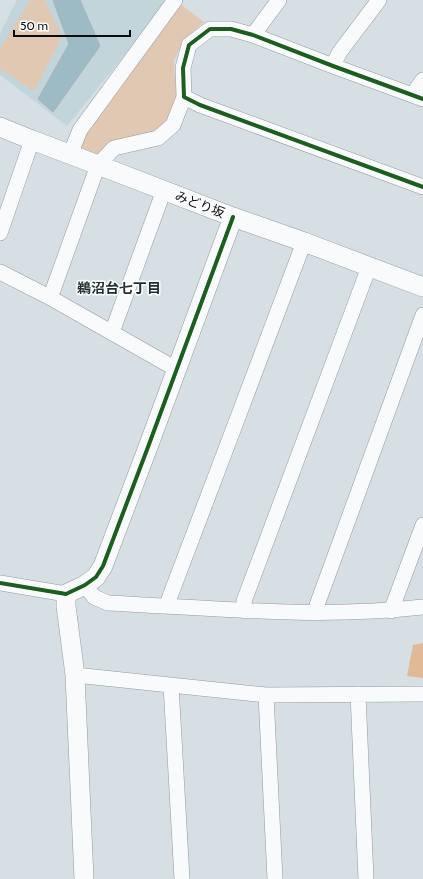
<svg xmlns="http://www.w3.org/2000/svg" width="423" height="879" font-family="Cabin,'Noto Sans JP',sans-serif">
<rect width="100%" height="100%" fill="#d6dfe3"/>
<!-- built -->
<path fill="#c2d5db" d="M 17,0 L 169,0 L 67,126 L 0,75 L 0,34 Z"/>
<!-- green -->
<path fill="#e0c8b3" d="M 30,0 L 45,0 L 62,37 L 34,91 L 0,69 L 0,49 Z
M 179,3 L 204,22 L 183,40 L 174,61 L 176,95 L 169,119 L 156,131 L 98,157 L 78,150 L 84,134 Z"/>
<!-- forest -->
<path fill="#e0ba97" d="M 423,643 L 423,678 L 407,676 L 413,645 Z"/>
<!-- building -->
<path fill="#9dbbc4" stroke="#abb2b5" d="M 53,0 L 80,0 L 100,46 L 53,112 L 38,99 L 69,44 Z"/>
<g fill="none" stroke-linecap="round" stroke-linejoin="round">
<!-- minor casing -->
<g stroke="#939a9d" stroke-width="16">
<path id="minor" d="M 253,35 L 279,0
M 333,66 L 339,53 L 379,0
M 415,96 L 417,88 L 423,80
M 423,99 L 333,66 L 253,35 L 231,29 L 210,29 L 189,45 L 183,68 L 184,97 L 200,105 L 423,187
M 70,155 L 80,130 L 175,0
M 0,233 L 32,140
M 0,272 L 49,297 L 176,369
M 49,297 L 53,290 L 98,165 L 114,148 L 158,138 L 173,125 L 184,97
M 110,332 L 114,327 L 164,190
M 0,583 L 66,594
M 85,585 L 94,597 L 108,603 C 213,608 319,619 423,607
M 167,606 L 169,599 L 238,417 L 304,242
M 245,611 L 244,601 L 369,267
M 391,611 L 423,525
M 317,613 L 317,605 L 423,315
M 75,675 L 266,695 L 423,694
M 171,685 L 182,879
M 358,694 L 366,879
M 266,695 L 275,879"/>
</g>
<!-- tertiary casing -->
<g stroke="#939a9d" stroke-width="20">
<path id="tertiary" d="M 0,127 L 32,140 L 98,165 L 233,217 L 304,242 L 423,287
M 84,879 L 75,675 L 66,606 L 66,594 L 85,585 L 96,577 L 103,566 L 148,447 L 233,217"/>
</g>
<!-- minor -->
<use href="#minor" stroke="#f9fafb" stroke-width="15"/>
<!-- tertiary -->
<use href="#tertiary" stroke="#f9fafb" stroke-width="19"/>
<!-- cycleway casing -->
<g stroke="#fff" stroke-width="6">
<path id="cycleway" d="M 423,99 L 333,66 L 253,35 L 231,29 L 210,29 L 189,45 L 183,68 L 184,97 L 200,105 L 423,187
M 0,583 L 66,594 L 85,585 L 96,577 L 103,566 L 148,447 L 233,217"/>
</g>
<!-- cycleway -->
<use href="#cycleway" stroke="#1b5e20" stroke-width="4"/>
</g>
<g text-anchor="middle" stroke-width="3" stroke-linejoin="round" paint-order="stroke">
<!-- street labels -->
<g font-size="13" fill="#070d0f" stroke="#fff">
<text transform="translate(200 204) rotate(21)" y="5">みどり坂</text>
</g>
<!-- neighbourhood labels -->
<g font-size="14" font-weight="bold" fill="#1f2d32" stroke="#fff">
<text x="119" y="293">鵜沼台七丁目</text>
</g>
</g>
<!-- scale -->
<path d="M14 30v6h116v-6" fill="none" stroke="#070d0f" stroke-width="2"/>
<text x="20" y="30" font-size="12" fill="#070d0f" stroke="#ffffff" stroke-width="3" paint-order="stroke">50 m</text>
</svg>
